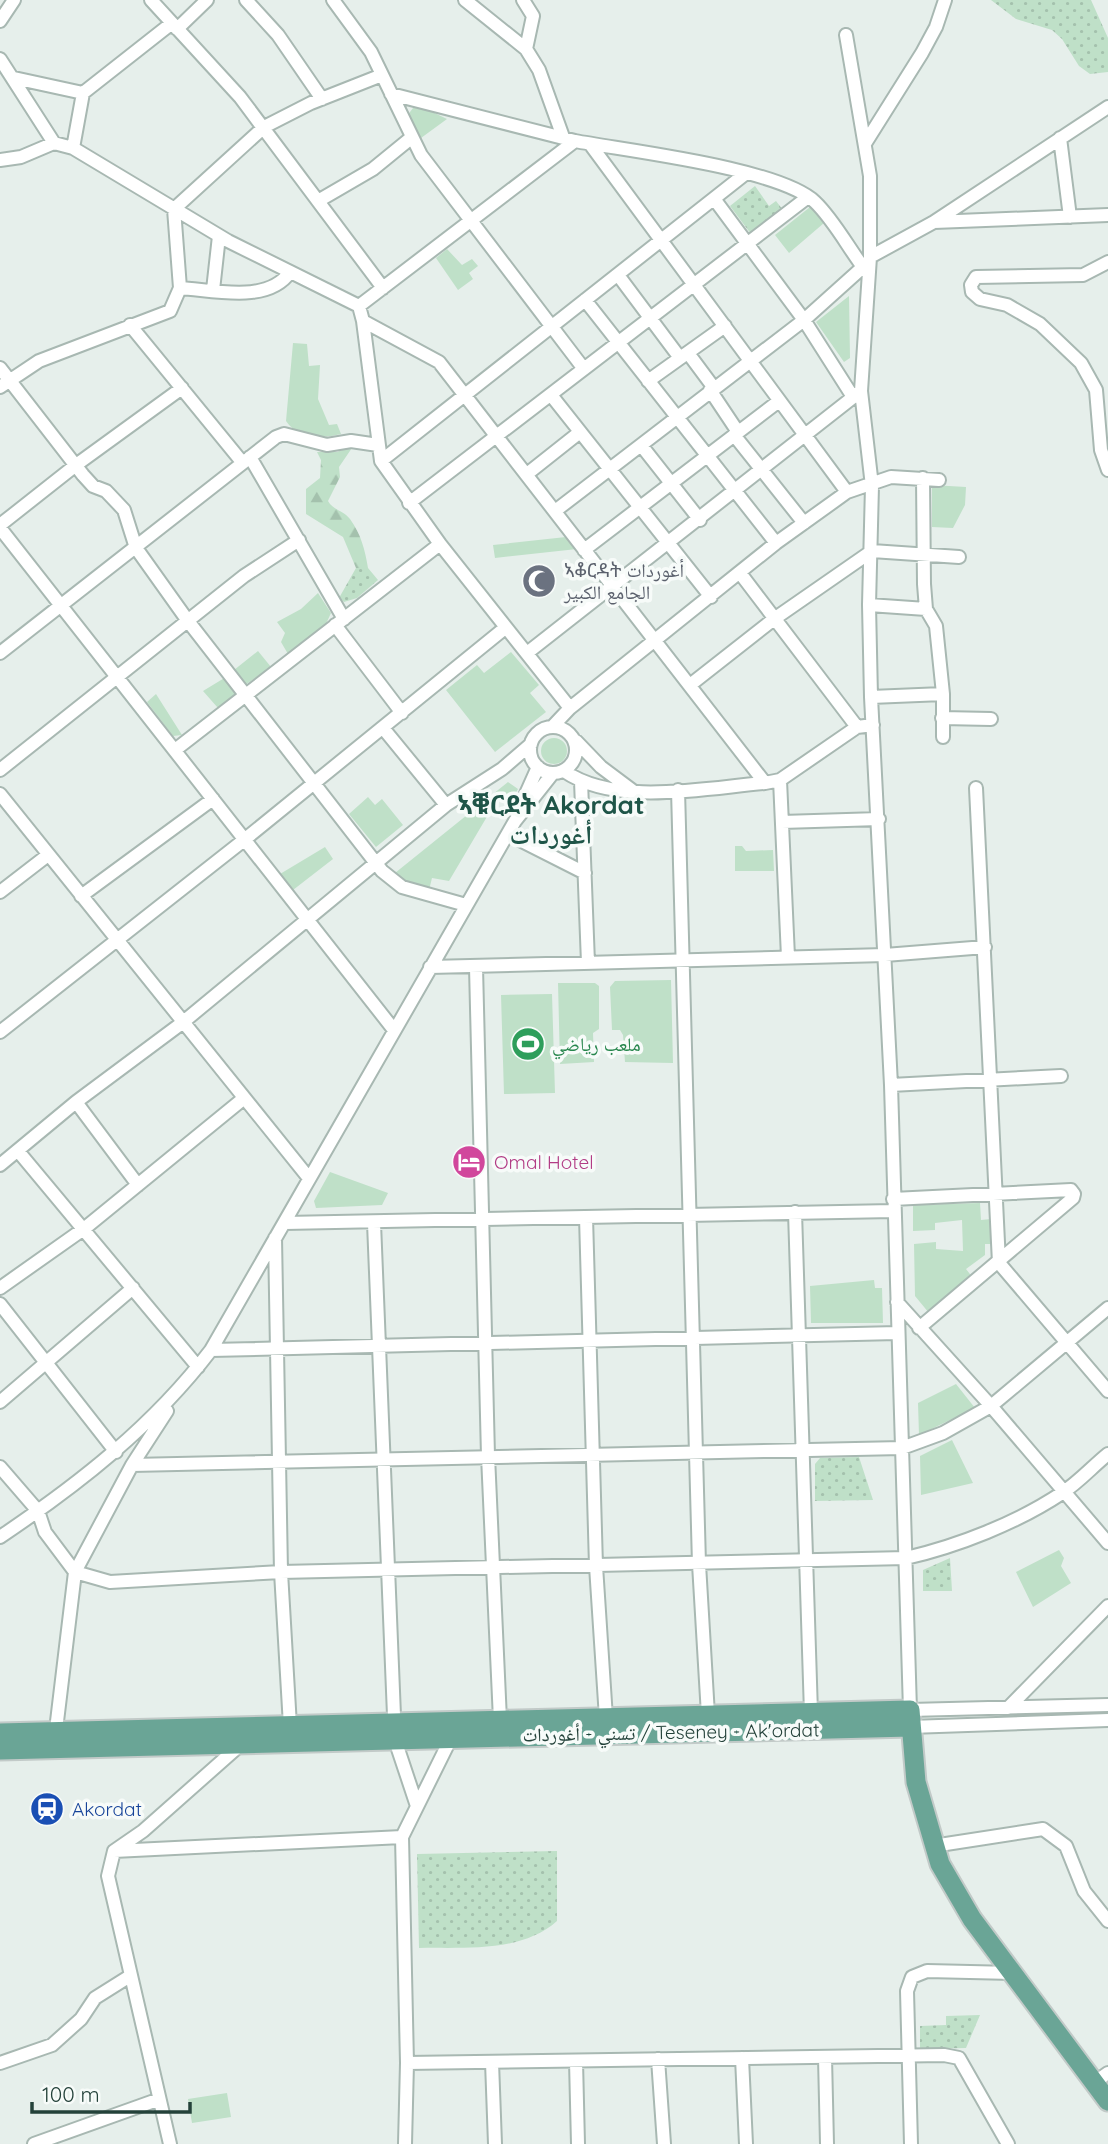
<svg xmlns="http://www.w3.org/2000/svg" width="1108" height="2144" font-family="Quicksand,'Noto Naskh Arabic','Noto Sans Ethiopic',sans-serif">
<defs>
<pattern id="grass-dots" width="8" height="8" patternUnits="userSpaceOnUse" patternTransform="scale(1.75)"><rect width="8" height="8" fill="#bfe0c8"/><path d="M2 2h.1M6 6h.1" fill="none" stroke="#a4c1ad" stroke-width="1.8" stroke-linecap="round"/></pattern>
<pattern id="forest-firs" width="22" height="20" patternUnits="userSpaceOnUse" patternTransform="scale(1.75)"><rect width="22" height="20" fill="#bfe0c8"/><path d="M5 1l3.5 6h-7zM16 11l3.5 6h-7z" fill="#a4c1ad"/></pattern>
</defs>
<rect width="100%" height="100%" fill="#e6efeb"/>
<!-- grass -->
<path fill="url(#grass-dots)" d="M 991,0 L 1091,0 L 1108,38 L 1108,72 L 1090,74 L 1079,66 L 1062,39 L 1052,30 L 1016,19 Z
M 755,186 L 769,206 L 776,201 L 783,210 L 751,234 L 730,206 Z
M 356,568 L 368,568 L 378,580 L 357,598 L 344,602 L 339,598 Z
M 859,1457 L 873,1500 L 815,1501 L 815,1464 L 820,1458 Z
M 950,1558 L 952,1591 L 923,1591 L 923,1570 Z
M 557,1851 L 557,1921 C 521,1953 465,1947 419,1948 L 417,1854 Z
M 980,2015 L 966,2048 L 920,2049 L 920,2026 L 946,2025 L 946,2016 Z"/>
<!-- forest -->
<path fill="url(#forest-firs)" d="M 354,445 L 339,467 L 340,477 L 328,501 C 333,510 344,511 350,519 C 361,534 365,550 368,568 L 356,568 L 343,537 L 306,514 L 306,489 L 320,478 L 321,460 L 317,452 L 337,452 Z"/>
<!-- garden -->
<path fill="#bfe0c8" d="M 416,104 L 447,119 L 421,138 L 407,116 Z
M 810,207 L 824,223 L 789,253 L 775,235 Z
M 447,249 L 462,265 L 472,259 L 478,266 L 469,273 L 473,279 L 458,290 L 436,258 Z
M 849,296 L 850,358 L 844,362 L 816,322 Z
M 293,343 L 307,344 L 309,366 L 320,365 L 318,399 L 329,425 L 337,424 L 341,434 C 322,439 297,438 286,421 Z
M 932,485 L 966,487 L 965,505 L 953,528 L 932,527 Z
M 566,537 L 577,549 L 495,558 L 493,545 Z
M 318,593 L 331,613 L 325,626 L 288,654 L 281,642 L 285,633 L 277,622 L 301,609 Z
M 258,651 L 271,667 L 245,685 L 234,670 Z
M 511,652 L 539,685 L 530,693 L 546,712 L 495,752 L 446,690 L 477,665 L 484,673 Z
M 226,677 L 237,693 L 218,708 L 203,691 Z
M 156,694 L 182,735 L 173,736 L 147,702 Z
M541 751a13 13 0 1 1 26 0a13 13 0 1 1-26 0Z
M 508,782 L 518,789 L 510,804 L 498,798 L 449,881 L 432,878 L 429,890 L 405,885 L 395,873 Z
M 368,797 L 375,805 L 382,799 L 403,825 L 376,847 L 349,814 Z
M 735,846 L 742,846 L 746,851 L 773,850 L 774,871 L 735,871 Z
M 325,847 L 333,859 L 293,890 L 280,874 Z
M 671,980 L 673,1063 L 625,1062 L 623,1035 L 620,1030 L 612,1030 L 610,987 L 615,981 Z
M 558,983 L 595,983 L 599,986 L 599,1029 L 593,1033 L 594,1062 L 560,1064 Z
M 552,994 L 555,1093 L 504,1094 L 501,995 Z
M 330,1172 L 388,1193 L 382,1205 L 316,1208 L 314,1201 Z
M 980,1203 L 981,1220 L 991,1219 L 992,1244 L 985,1244 L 985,1255 L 966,1269 L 973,1278 L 929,1313 L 915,1296 L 914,1244 L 936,1242 L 936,1249 L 963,1251 L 962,1220 L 935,1223 L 935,1230 L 913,1231 L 913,1205 Z
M 874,1280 L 875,1288 L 882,1288 L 883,1323 L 811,1323 L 810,1286 Z
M 956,1384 L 975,1408 L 919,1435 L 918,1403 Z
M 952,1440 L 973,1483 L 921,1495 L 920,1456 Z
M 1059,1550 L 1064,1558 L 1061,1566 L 1071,1583 L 1033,1607 L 1016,1572 Z
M 227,2093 L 231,2117 L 192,2123 L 188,2099 Z"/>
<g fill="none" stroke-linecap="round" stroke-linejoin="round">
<!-- minor casing -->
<g stroke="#a8b8b2" stroke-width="16">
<path id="minor" d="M 151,0 L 240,97 L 383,288
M 246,0 L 278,35 L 322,99
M 333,0 L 371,52 L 421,155 L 584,369
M 465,0 L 526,49 L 539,70 L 563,137
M 523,0 L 533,16 L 526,49
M 0,21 L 14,0
M 177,29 L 207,0
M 846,35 L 870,176 L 870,257 L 861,391 L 872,486 L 869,605 L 871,697 L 891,1085 L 910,1710 L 1108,1705
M 0,59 L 54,143
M 14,78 L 83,93
M 391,94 L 575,141
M 1060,138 L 1070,217
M 866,142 L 922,53 L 936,27 L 945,0
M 590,144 L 847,492
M 73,148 L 83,93 L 172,23
M 0,160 L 21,157 L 54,143 L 73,148 L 228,241 L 359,306 L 363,321 L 439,362 L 765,783
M 715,200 L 804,320 L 853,397
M 318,201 L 373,169 L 411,138
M 934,222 L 1108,215
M 870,257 L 934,222 L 1108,107
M 1108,262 L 1083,275 L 976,277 L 971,285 L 972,292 L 980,299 L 1007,305 L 1040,324 L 1081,363 L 1096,390 L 1101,450 L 1108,470
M 618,275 L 680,358
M 180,288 C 214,290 268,304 290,272
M 213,290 L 219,236
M 585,300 L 776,543
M 359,306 L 575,141 C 628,151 779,168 815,202 C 833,219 848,247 863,267 L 869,269
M 363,321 L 381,461 L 440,544 L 570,708
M 130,325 L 242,462
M 688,353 L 714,388
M 0,368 L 83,475 L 93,486 L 106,491 L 124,510 L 136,548 L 188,621 L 382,871 L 402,887 L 466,905
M 648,381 L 725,326
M 0,387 L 39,361 L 170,311 L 180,288 L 174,209 L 264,127 L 311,103 L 382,75
M 710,390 L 738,432
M 551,395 L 711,597
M 734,435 L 804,523
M 641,445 L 700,520
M 250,457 L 344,619
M 381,461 L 745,174
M 527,474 L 580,432
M 923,478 L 924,584 L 926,609 L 936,626 L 943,694 L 943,737
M 409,503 L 808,197
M 555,511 L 804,320 L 863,267
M 0,525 L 76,465 L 182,388
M 0,528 L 394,1030
M 584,550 L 779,401
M 740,573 L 857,727
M 869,605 L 926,609
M 335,625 L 402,713
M 0,653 L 276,437 L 284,434 L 327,445 L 351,441 L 378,445
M 527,653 L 861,391
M 690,685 L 774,619 L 872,551 L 959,557
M 871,697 L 943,694
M 942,718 L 991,719
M 553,726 L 570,708 L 655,640 L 776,543 L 847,492 L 891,477 L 939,480
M530 750a23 23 0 1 1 46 0a23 23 0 1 1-46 0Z
M 383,728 L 446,805
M 576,741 L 601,767 L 633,791
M 175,750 L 440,544
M 0,770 L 244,576 L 299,540
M 564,771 C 616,807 705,788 765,783 L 780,780 L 857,727 L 873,725
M 780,780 L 788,957
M 581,781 L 588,963
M 976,788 L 999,1263 L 1108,1391
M 678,790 L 699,1564 L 708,1715
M 0,794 L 308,1177
M 517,814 L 538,767
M 782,822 L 879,819
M 508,834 L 585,873
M 0,892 L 48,855
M 81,896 L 213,799
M 430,967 L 885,955 L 985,947
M 476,967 L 488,1456 L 500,1720
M 0,1032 L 244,840 L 505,628
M 891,1085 L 1061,1076
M 76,1102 L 138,1185
M 18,1151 L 198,1367
M 0,1165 L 76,1102 L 182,1023 L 446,805 L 502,769 L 531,744
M 893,1199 L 1071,1190 L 1074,1194 L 1073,1198 L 919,1328
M 795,1212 L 811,1713
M 586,1217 L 596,1566 L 606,1718
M 285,1223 L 893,1211
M 374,1223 L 395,1740 L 417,1806
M 275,1238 L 281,1572 L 290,1726
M 0,1288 L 85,1228 L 243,1099
M 897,1302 L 991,1406 L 1108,1543
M 0,1304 L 116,1452
M 211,1350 L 897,1333
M 0,1402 L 133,1288
M 132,1465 L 902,1448 L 943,1433 L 991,1406 L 1108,1308
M 0,1467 L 38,1511 L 45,1532 L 75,1572 L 110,1582 L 281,1572 L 906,1558 C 958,1546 1017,1523 1062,1493 C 1079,1482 1093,1466 1108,1454
M 0,1537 C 79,1484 153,1426 211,1350 L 515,821 L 553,773
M 1008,1708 L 1108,1606
M 910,1727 L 1108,1720
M 55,1738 L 75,1572 L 132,1465 L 167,1411
M 933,1846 L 1043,1829 L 1066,1846 L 1084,1891 L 1108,1921
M 114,1851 L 402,1837
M 825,2057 L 827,2144
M 742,2058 L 746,2144
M 658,2059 L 664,2144
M 576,2061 L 578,2144
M 492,2062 L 495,2144
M 0,2063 L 52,2045 L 81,2019 L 95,1998 L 130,1976
M 407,2063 L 944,2055 L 959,2058 L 1008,2144
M 1094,2083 L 1108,2073
M 34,2144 L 157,2100
M 170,2144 L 108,1876 L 114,1851 L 143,1831 L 239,1746
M 405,2144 L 407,2063 L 402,1837 L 451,1738
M 911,2144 L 907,1991 L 912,1977 L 927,1971 L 1013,1973"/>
</g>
<!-- primary casing -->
<g stroke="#c2cac8" stroke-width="23">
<path id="primary" d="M 0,1733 L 910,1710 L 916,1782 L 940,1864 L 972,1919 L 1108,2101
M 0,1750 L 910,1727"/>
</g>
<!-- minor -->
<use href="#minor" stroke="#fff" stroke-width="12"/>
<!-- primary -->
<use href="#primary" stroke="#6aa596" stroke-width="19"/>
</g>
<!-- icons -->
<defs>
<g id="mosque-disc" transform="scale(1.75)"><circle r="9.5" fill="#6b7280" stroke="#f7fbf9"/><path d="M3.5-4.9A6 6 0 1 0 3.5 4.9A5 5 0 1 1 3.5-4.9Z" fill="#fff"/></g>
<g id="stadium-disc" transform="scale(1.75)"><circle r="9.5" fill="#2e9e5b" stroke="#f7fbf9"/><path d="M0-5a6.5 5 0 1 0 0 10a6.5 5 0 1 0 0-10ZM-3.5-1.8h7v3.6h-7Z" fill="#fff"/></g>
<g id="hotel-disc" transform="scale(1.75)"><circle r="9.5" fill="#d1479c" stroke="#f7fbf9"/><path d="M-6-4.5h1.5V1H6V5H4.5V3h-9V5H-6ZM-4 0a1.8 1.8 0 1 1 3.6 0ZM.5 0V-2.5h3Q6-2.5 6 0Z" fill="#fff"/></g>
<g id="station-disc" transform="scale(1.75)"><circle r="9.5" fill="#1a4fb4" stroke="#f7fbf9"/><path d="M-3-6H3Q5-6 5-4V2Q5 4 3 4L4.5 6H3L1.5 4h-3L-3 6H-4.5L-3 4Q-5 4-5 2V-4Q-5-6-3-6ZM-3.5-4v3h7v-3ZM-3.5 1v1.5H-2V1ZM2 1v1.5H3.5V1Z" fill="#fff"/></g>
</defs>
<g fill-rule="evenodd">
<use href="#mosque-disc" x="539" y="581"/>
<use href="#stadium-disc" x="528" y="1044"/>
<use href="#hotel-disc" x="469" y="1162"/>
<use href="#station-disc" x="47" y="1809"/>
</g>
<g text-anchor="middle" stroke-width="7" stroke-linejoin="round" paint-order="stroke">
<!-- worship labels -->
<g font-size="19" fill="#5b616d" stroke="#f7fbf9" text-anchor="start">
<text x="564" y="577">ኣቆርዳት أغوردات<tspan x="564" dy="22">الجامع الكبير</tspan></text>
</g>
<!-- leisure labels -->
<g font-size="19" fill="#27864d" stroke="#f7fbf9" text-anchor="start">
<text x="552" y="1051">ملعب رياضي</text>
</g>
<!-- hotel labels -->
<g font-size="19" fill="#b23c85" stroke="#f7fbf9" text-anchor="start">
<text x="494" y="1169">Omal Hotel</text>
</g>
<!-- street labels -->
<g font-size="19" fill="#24423a" stroke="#f7fbf9">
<text transform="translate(671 1732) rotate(-1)" y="7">تسني - أغوردات / Teseney - Ak'ordat</text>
</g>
<!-- transit labels -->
<g font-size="19" fill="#164399" stroke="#f7fbf9" text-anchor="start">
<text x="72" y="1816">Akordat</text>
</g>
<!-- district labels -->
<g font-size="26" font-weight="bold" fill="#1f5548" stroke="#f7fbf9">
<text x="551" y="814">ኣቑርደት Akordat<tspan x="551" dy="30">أغوردات</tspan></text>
</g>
</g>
<!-- scale -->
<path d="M32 2102v10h158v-10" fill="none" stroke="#24423a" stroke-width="3.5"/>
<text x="42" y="2102" font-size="21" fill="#24423a" stroke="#f7fbf9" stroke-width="5" paint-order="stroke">100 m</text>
</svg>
